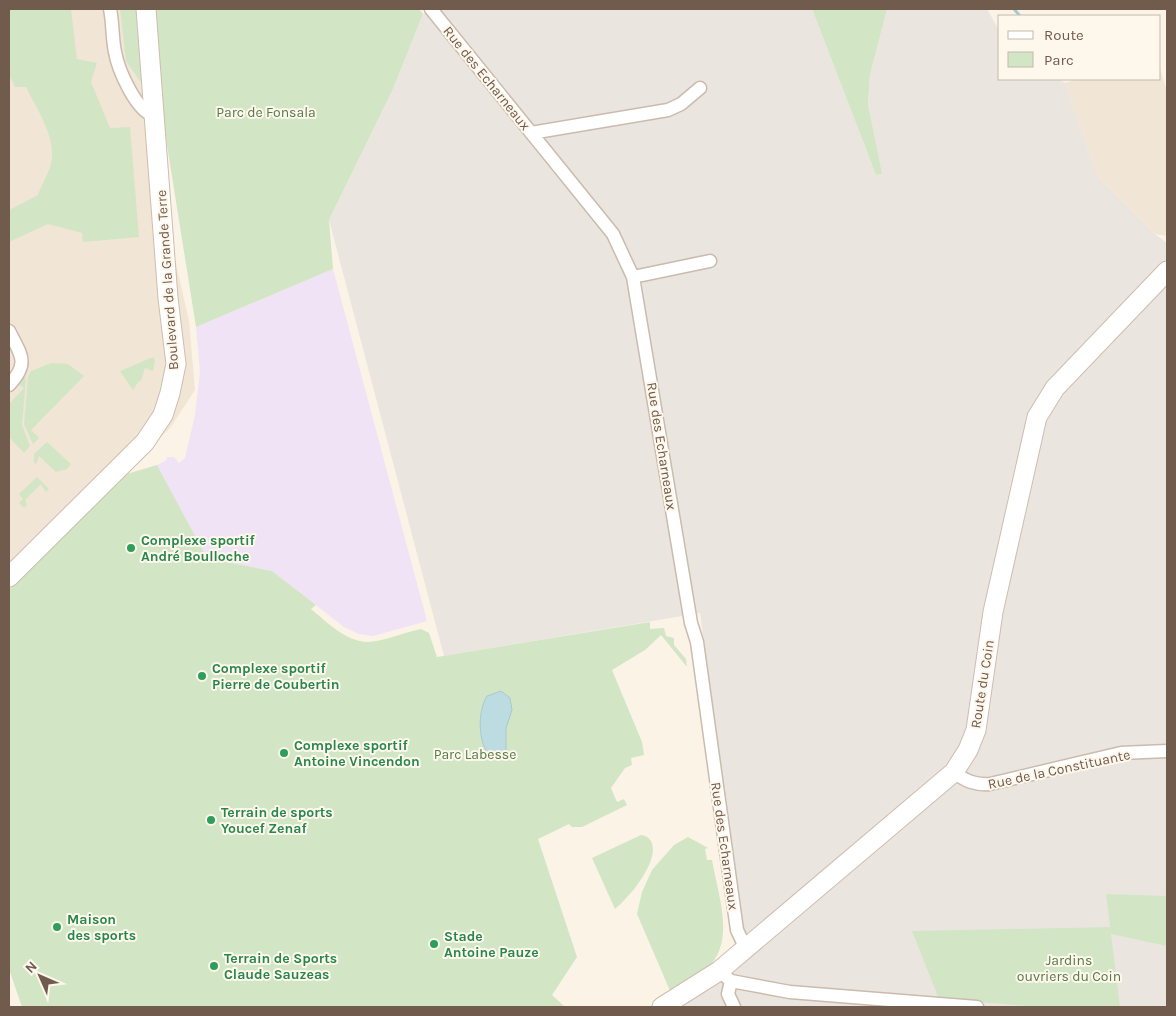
<svg xmlns="http://www.w3.org/2000/svg" width="1176" height="1016" font-family="Karla,sans-serif">
<rect width="100%" height="100%" fill="#faf3e6"/>
<!-- residential -->
<path fill="#f1e5d5" d="M 9,9 L 136,9 L 145,127 L 189,321 L 195,390 L 170,428 L 9,583 Z
M 1160,69 L 1167,91 L 1167,236 L 1155,234 L 1098,177 L 1065,83 L 1077,79 L 1160,79 Z"/>
<!-- industrial -->
<path fill="#ebe5e0" d="M 430,9 L 812,9 L 876,175 L 881,174 L 868,104 L 870,75 L 887,9 L 987,9 L 1000,32 L 1000,79 L 1058,79 L 1065,83 L 1098,177 L 1155,234 L 1167,243 L 1167,1007 L 660,1007 L 719,971 L 743,928 L 700,613 L 444,656 L 329,220 L 393,89 L 423,14 Z"/>
<!-- education -->
<path fill="#f0e3f6" d="M 333,269 L 427,621 L 373,636 L 359,634 L 344,627 L 272,571 L 207,558 L 157,465 L 167,460 L 167,457 L 174,457 L 179,463 L 185,458 L 195,415 L 200,372 L 196,327 Z"/>
<!-- green -->
<path fill="#d2e6c6" d="M 9,9 L 71,9 L 77,59 L 97,63 L 91,82 L 110,128 L 130,127 L 139,237 L 83,242 L 82,233 L 48,224 L 9,242 L 9,210 L 38,195 C 42,183 51,170 52,158 C 54,133 36,108 26,87 L 15,87 L 9,74 Z
M 120,9 L 136,9 L 142,84 L 126,61 Z
M 155,9 L 419,9 L 423,14 L 393,89 L 329,220 L 333,269 L 196,327 L 163,120 Z
M 812,9 L 887,9 L 870,75 L 868,104 L 882,174 L 876,175 Z
M 153,357 L 155,360 L 153,371 L 145,368 L 141,381 L 139,381 L 133,390 L 120,371 Z
M 51,363 L 68,364 L 84,376 L 31,430 L 39,438 L 33,444 L 24,424 L 28,376 L 31,371 Z
M 25,376 L 26,379 L 22,425 L 30,446 L 24,453 L 9,437 L 9,404 L 24,388 L 18,384 Z
M 47,442 L 71,464 L 67,469 L 56,472 L 39,456 L 36,464 L 34,462 L 34,454 Z
M 157,465 L 207,558 L 272,571 L 316,605 L 311,609 C 327,622 346,642 368,642 C 386,641 404,632 421,629 L 429,633 L 437,657 L 650,622 L 650,629 L 664,628 L 666,636 L 674,638 L 674,645 L 686,659 L 687,667 L 661,635 L 645,650 L 612,670 L 642,742 L 644,755 L 631,758 L 632,765 L 625,768 L 611,788 L 617,802 L 624,799 L 627,805 L 582,827 L 572,827 L 569,824 L 538,839 L 577,957 L 552,995 L 565,1007 L 22,1007 L 9,969 L 9,589 L 120,476 Z
M 37,477 L 49,489 L 46,492 L 41,484 L 25,500 L 27,505 L 24,508 L 19,503 L 23,499 L 19,494 Z
M 641,835 C 646,836 648,837 651,841 C 661,860 629,898 615,909 L 592,858 Z
M 688,837 L 708,848 L 705,849 L 707,860 L 712,860 C 718,896 738,945 703,972 C 693,980 682,986 671,993 L 637,914 L 642,892 L 652,870 L 674,845 Z
M 1106,894 L 1167,896 L 1167,946 L 1111,934 L 1120,1007 L 1040,1007 L 939,999 L 912,931 L 1110,927 Z"/>
<!-- water -->
<path fill="#bddce2" stroke="#a4cad3" d="M 501,691 L 510,698 L 512,710 L 506,728 L 506,754 L 497,759 L 490,757 C 478,742 477,713 487,696 Z"/>
<g fill="none" stroke-linecap="round" stroke-linejoin="round">
<!-- stream -->
<path stroke="#a4cad3" stroke-width="3" d="M 1014,9 L 1020,16"/>
<!-- street casing -->
<g stroke="#cbbbad" stroke-width="15">
<path id="street" d="M 110,9 C 113,23 112,38 115,52 C 118,69 136,112 155,116
M 431,9 L 613,234 L 633,277 L 691,623 L 697,642 L 737,930 L 745,947
M 531,133 L 668,110 L 681,104 L 700,88
M 633,277 L 710,261
M 9,331 C 21,355 30,363 9,385
M 954,772 C 965,781 975,785 990,784 L 1121,753 L 1167,751
M 719,971 L 731,981 L 790,992 L 977,1007
M 731,981 L 728,994 L 734,1007"/>
</g>
<!-- secondary casing -->
<g stroke="#cfbdae" stroke-width="21">
<path id="secondary" d="M 9,577 L 145,442 L 163,415 L 170,393 L 176,364 L 168,298 L 146,9
M 662,1007 L 719,971 L 954,772 L 968,750 L 976,730 L 993,612 L 1037,417 L 1055,388 L 1167,271"/>
</g>
<!-- street -->
<use href="#street" stroke="#fff" stroke-width="12"/>
<!-- secondary -->
<use href="#secondary" stroke="#fff" stroke-width="19"/>
</g>
<!-- markers -->
<g fill="#2e9e5b" stroke="#fdf7ec" stroke-width="2">
<circle cx="131" cy="548" r="5"/>
<circle cx="202" cy="676" r="5"/>
<circle cx="284" cy="753" r="5"/>
<circle cx="211" cy="820" r="5"/>
<circle cx="57" cy="927" r="5"/>
<circle cx="434" cy="944" r="5"/>
<circle cx="214" cy="966" r="5"/>
</g>
<g text-anchor="middle" stroke-width="4" stroke-linejoin="round" paint-order="stroke">
<!-- street labels -->
<g font-size="14" fill="#715b4d" stroke="#fdf7ec">
<text transform="translate(487 78) rotate(51)" y="5">Rue des Echarneaux</text>
<text transform="translate(167 280) rotate(-94)" y="5">Boulevard de la Grande Terre</text>
<text transform="translate(662 446) rotate(81)" y="5">Rue des Echarneaux</text>
<text transform="translate(982 684) rotate(-81)" y="5">Route du Coin</text>
<text transform="translate(1059 769) rotate(-12)" y="5">Rue de la Constituante</text>
<text transform="translate(725 846) rotate(82)" y="5">Rue des Echarneaux</text>
</g>
<!-- park labels -->
<g font-size="14" fill="#577b4a" stroke="#fdf7ec">
<text x="266" y="117">Parc de Fonsala</text>
<text x="475" y="759">Parc Labesse</text>
<text x="1069" y="965">Jardins<tspan x="1069" dy="16">ouvriers du Coin</tspan></text>
</g>
<!-- leisure labels -->
<g font-size="14" font-weight="bold" fill="#27864d" stroke="#fdf7ec" text-anchor="start">
<text x="141" y="545">Complexe sportif<tspan x="141" dy="16">André Boulloche</tspan></text>
<text x="212" y="673">Complexe sportif<tspan x="212" dy="16">Pierre de Coubertin</tspan></text>
<text x="294" y="750">Complexe sportif<tspan x="294" dy="16">Antoine Vincendon</tspan></text>
<text x="221" y="817">Terrain de sports<tspan x="221" dy="16">Youcef Zenaf</tspan></text>
<text x="67" y="924">Maison<tspan x="67" dy="16">des sports</tspan></text>
<text x="444" y="941">Stade<tspan x="444" dy="16">Antoine Pauze</tspan></text>
<text x="224" y="963">Terrain de Sports<tspan x="224" dy="16">Claude Sauzeas</tspan></text>
</g>
</g>
<!-- border -->
<rect width="1176" height="1016" fill="none" stroke="#715b4d" stroke-width="20"/>
<!-- legend -->
<rect x="998" y="15" width="162" height="65" fill="#fdf7ec" stroke="#c5b9ac"/>
<rect x="1008" y="31" width="25" height="8" fill="#ffffff" stroke="#c5b9ac"/>
<text x="1044" y="40" font-size="15" fill="#715b4d">Route</text>
<rect x="1008" y="52" width="25" height="15" fill="#d2e6c6" stroke="#c5b9ac"/>
<text x="1044" y="65" font-size="15" fill="#715b4d">Parc</text>
<!-- north arrow -->
<g transform="translate(40 976) rotate(315)" stroke="#fdf7ec" stroke-width="4" paint-order="stroke">
<path d="M0-4L9 19L0 12L-9 19Z" fill="#715b4d"/>
<text y="-8" font-size="14" font-weight="bold" text-anchor="middle" fill="#715b4d">N</text>
</g>
</svg>
